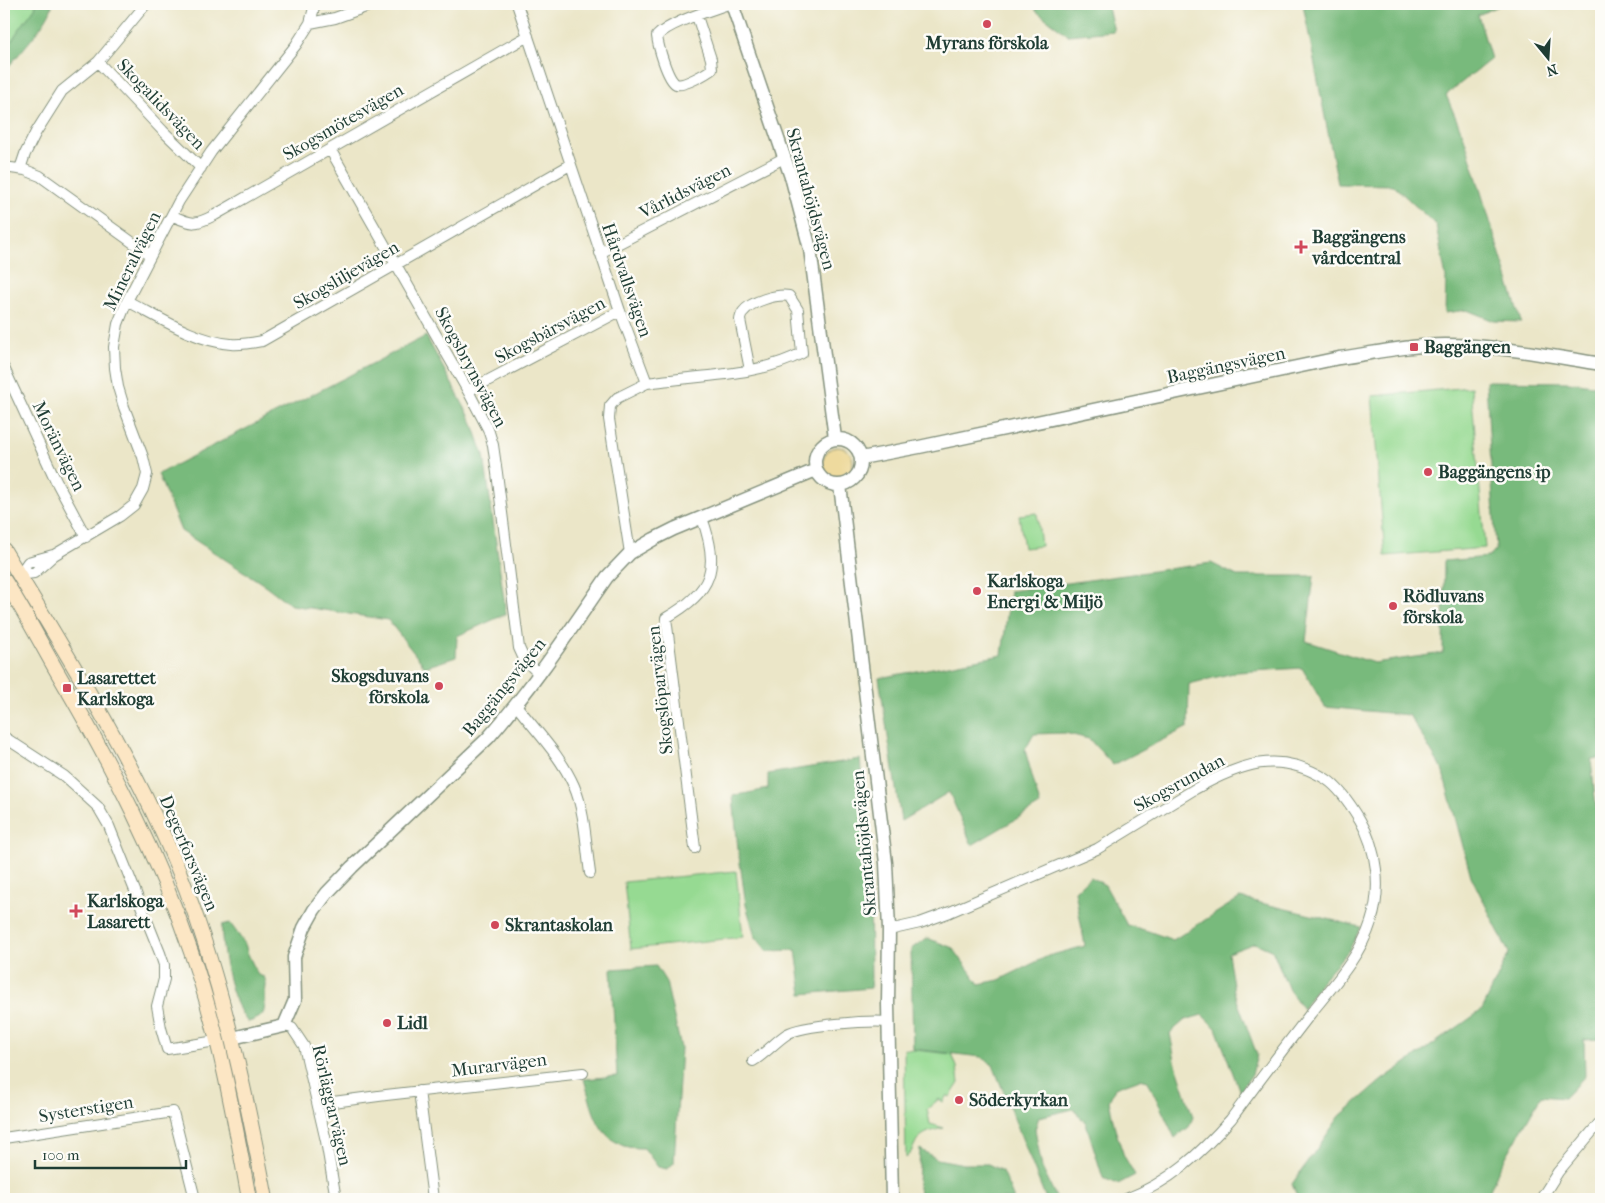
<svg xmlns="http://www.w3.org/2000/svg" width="1605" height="1203" font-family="'IM FELL French Canon',serif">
<rect width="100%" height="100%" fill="#fdfcf7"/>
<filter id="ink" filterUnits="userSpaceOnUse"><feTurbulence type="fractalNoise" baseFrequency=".02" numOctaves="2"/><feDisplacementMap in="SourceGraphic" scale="10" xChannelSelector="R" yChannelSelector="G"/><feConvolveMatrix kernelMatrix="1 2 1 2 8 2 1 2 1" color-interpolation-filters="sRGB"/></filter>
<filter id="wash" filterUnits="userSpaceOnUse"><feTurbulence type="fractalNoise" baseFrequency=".0096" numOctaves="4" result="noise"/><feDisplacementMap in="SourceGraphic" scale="20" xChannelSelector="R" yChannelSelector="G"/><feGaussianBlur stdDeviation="1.12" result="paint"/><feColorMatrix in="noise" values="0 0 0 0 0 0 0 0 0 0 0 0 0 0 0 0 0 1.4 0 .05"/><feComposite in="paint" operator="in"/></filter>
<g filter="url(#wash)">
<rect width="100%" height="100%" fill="#ebe6c8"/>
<!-- green -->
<path fill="#96da92" stroke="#5a8c63" d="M 4,4 L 36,4 L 35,8 L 18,31 L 4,53 Z
M 1471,387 L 1485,548 L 1385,556 L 1372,396 Z
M 1037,513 L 1041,546 L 1024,548 L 1019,515 Z
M 736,871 L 743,937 L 631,949 L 624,882 Z
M 904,1049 L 952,1054 L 957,1067 L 959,1083 L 950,1097 L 947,1095 L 943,1102 L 939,1099 L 927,1109 L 930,1124 L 944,1128 C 934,1130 924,1132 917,1140 C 913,1147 912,1153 906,1158 Z"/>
<!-- forest -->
<path fill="#78ba7c" stroke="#4c7c58" d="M 36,4 L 52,4 C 53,18 14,59 4,72 L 4,53 L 18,31 L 35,8 Z
M 1035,4 L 1107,4 L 1114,31 L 1068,35 L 1036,11 Z
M 1303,4 L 1503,4 L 1478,15 L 1491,59 L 1446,95 L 1464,137 L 1521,322 L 1494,321 L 1467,310 L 1445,313 L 1446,278 L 1436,225 L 1393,185 L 1338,184 Z
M 426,336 L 472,421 L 484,456 L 506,614 L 457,636 L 456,657 L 425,667 L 388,620 L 291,605 L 266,586 L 181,531 L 158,474 Z
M 1486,381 L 1569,382 L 1601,386 L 1601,758 L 1591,759 L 1601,856 L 1601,1039 L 1584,1040 L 1585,1076 L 1564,1098 L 1541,1096 L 1499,1169 L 1486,1199 L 1298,1199 L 1292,1184 L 1340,1116 L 1382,1080 L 1482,1010 L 1509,953 L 1471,876 L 1442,769 L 1409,715 L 1325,707 L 1302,668 L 1237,672 L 1189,684 L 1188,727 L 1113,765 L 1089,739 L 1065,733 L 1034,734 L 1025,750 L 1040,805 L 972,845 L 949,792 L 901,821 L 879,678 L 1002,655 L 1010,591 L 1211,563 L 1237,576 L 1314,576 L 1306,641 L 1374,663 L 1443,653 L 1444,561 L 1489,557 L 1496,549 Z
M 860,759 L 870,863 L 871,988 L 802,994 L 796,950 L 767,951 L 755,936 L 746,905 L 738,849 L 733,796 L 768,789 L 768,774 Z
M 1090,877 L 1105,885 L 1127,925 L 1148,931 L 1173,940 L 1240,898 L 1361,927 L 1349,950 L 1322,980 L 1303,1009 L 1289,990 L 1273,951 L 1255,943 L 1228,953 L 1234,992 L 1257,1055 L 1252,1074 L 1240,1092 L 1216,1028 L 1202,1015 L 1185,1020 L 1170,1033 L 1175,1061 L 1193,1117 L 1189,1127 L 1175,1138 L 1148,1081 L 1140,1079 L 1115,1088 L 1109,1101 L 1115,1129 L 1124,1156 L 1135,1175 L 1118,1184 L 1103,1178 L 1086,1123 L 1073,1109 L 1039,1117 L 1035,1129 L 1042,1168 L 1056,1197 L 1054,1199 L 1046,1199 L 993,1065 L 981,1057 L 913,1049 L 911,949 L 927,938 L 953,948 L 979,984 L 999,980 L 1048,956 L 1085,946 L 1075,891 Z
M 230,923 L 245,944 L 248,954 L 258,975 L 264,977 C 268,985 265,988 265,996 C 265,1013 265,1017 248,1022 C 232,1007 220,947 222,925 Z
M 656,966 L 666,982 L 681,1048 L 674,1163 L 667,1169 L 658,1167 L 644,1148 C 638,1148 630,1148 624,1146 C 595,1135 592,1105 584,1079 L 617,1076 L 611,969 Z
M 920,1149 L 937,1159 L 964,1164 L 988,1164 L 1002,1171 L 1014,1199 L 921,1199 L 918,1183 Z"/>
<!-- sand -->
<path fill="#eeda9e" stroke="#868c69" d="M823 462a15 15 0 1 1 30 0a15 15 0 1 1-30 0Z"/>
</g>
<g filter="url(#ink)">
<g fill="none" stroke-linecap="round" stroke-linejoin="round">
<!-- minor casing -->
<g stroke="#85927e" stroke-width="12">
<path id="minor" d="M 517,4 L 620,311 L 647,383 L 617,398 L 610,406 L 609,419 L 630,553
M 697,16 L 711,59 L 712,69 C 707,73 683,87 676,84 C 667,79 658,45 657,36 C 670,22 709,11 728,4
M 310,23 L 335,18 L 374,4
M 98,62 L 163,131 L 201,168
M 330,149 L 468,391 L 488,429 L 493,445 L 497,473 L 519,648 L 524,659 L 539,674
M 4,167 L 25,170 L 40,176 L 150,255
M 20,169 L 25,154 L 36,132 L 62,91 L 98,62 L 146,4
M 173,216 C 193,225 195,225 215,215 L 528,36
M 600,253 L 784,158
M 127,301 C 159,317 194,341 231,344 C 241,345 251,343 262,341 L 570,165
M 4,368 L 56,481 L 86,537
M 647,383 C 696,375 758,377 802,353 L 798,310 L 789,296 C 777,294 751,301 743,312 C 742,312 740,319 740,320 L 750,370
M 468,391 L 620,311
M 19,575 L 34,573 L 54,555 L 120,516 L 134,505 L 143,489 L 147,474 L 143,457 L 124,407 L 118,387 L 115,368 L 114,347 L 118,324 L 127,301 L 179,201 L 211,152 L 296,45 L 310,23 L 315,4
M 19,575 L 28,562 L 53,555
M 516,705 C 536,731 561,756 574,786 C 585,811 586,846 590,873
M 4,737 L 64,776 L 98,807 L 109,826 L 160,953 L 164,965 L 164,979 L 157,1006 L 161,1028 L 167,1049 L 216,1041
M 695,848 L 666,618 C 713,591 720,568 702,518
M 889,930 L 920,923 L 950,912 L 1097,849 L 1195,789 C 1240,764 1278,749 1326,779 C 1340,788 1351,805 1360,820 C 1377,849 1382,889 1371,922 C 1361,955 1332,987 1311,1013 C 1284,1048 1257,1083 1231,1119 C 1201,1153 1169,1183 1126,1199
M 284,1026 L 292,1028 L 304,1046 L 326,1141 L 336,1199
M 753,1061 C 766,1053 775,1042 787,1034 C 802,1025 870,1020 889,1022
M 419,1091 L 433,1199
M 318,1104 L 386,1095 L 583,1073
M 4,1138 L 173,1112 L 195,1199
M 1541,1199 L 1558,1172 L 1601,1121"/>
</g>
<!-- tertiary casing -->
<g stroke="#85927e" stroke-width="15">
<path id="tertiary" d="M 732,4 L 792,180 L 810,249 L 835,438
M815 462a23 23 0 1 1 46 0a23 23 0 1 1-46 0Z
M 861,458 L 919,447 L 1339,358 C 1374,353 1409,345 1445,345 C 1497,345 1550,356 1601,364
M 840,485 L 886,863 L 889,930 L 888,1004 L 892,1199
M 232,1038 L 284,1026 L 295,1000 L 294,957 L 304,928 L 314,910 L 327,893 L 352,867 L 488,738 C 532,688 569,632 607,577 L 630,553 L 654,539 L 674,529 L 816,470"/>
</g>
<!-- secondary casing -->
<g stroke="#85927e" stroke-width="16">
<path id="secondary" d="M 4,550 C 70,660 140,769 186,889 C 224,989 246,1094 266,1199
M 4,580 C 24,610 41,644 59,675 C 111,764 158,855 191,952 C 219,1032 234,1116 249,1199"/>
</g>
<!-- minor -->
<use href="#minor" stroke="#fff" stroke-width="10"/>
<!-- tertiary -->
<use href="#tertiary" stroke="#fff" stroke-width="12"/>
<!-- secondary -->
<use href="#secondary" stroke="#fce6c4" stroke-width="14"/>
</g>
</g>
<!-- markers -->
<g fill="#d1495b" stroke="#fdfcf7" stroke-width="2">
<circle cx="987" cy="24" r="5"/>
<path d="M1298.5 239.5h5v5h5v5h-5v5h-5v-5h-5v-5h5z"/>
<rect x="1409" y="342" width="10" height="10" rx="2.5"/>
<circle cx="1428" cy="472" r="5"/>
<circle cx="977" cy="591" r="5"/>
<circle cx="1393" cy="606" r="5"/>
<circle cx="439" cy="686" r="5"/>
<rect x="62" y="683" width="10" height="10" rx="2.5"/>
<path d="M73.5 903.5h5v5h5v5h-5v5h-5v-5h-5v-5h5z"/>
<circle cx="495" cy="925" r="5"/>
<circle cx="387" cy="1023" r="5"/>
<circle cx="959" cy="1100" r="5"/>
</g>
<g text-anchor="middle" stroke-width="5" stroke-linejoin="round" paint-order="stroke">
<!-- poi labels -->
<g font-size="18" font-weight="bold" fill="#1f3d34" stroke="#fdfcf7" text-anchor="start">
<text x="987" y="49" text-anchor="middle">Myrans förskola</text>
<text x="1312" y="243">Baggängens<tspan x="1312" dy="21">vårdcentral</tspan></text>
<text x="1424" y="353">Baggängen</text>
<text x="1438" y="478">Baggängens ip</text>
<text x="987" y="587">Karlskoga<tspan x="987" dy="21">Energi &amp; Miljö</tspan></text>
<text x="1403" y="602">Rödluvans<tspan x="1403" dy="21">förskola</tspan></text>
<text x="429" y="682" text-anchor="end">Skogsduvans<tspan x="429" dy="21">förskola</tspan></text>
<text x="77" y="684">Lasarettet<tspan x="77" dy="21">Karlskoga</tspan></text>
<text x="87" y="907">Karlskoga<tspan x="87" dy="21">Lasarett</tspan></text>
<text x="505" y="931">Skrantaskolan</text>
<text x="397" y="1029">Lidl</text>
<text x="969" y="1106">Söderkyrkan</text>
</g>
<!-- street labels -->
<g font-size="18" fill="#1f3d34" stroke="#fdfcf7">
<text transform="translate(161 104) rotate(46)" y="6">Skogalidsvägen</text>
<text transform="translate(343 122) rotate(-30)" y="6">Skogsmötesvägen</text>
<text transform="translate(685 191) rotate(-27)" y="6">Vårlidsvägen</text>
<text transform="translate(811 199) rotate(75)" y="6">Skrantahöjdsvägen</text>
<text transform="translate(132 261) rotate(-64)" y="6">Mineralvägen</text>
<text transform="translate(346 275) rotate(-30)" y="6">Skogsliljevägen</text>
<text transform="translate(627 280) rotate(71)" y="6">Hårdvallsvägen</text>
<text transform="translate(550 330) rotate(-28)" y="6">Skogsbärsvägen</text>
<text transform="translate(1226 365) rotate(-12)" y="6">Baggängsvägen</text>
<text transform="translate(471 367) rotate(62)" y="6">Skogsbrynsvägen</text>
<text transform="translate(59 446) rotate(64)" y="6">Moränvägen</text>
<text transform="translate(504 687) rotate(-51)" y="6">Baggängsvägen</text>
<text transform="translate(660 690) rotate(-96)" y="6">Skogslöparvägen</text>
<text transform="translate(1179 783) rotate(-29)" y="6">Skogsrundan</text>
<text transform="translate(864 843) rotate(-95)" y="6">Skrantahöjdsvägen</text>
<text transform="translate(189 853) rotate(67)" y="6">Degerforsvägen</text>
<text transform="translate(499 1065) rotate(-7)" y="6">Murarvägen</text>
<text transform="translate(332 1105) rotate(77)" y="6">Rörläggarvägen</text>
<text transform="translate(86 1109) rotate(-9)" y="6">Systerstigen</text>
</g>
</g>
<!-- margin -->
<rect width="1605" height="1203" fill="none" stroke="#fdfcf7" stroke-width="20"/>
<!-- north arrow -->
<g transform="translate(1548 58) rotate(162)" stroke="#fdfcf7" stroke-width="4" paint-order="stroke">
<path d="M0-4L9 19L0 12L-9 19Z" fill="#1f3d34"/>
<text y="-8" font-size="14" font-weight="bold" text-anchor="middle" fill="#1f3d34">N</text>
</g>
<!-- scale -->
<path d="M35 1160v8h151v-8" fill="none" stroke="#1f3d34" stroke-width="2.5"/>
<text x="42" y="1160" font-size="15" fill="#1f3d34" stroke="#fdfcf7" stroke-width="4" paint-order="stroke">100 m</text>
</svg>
